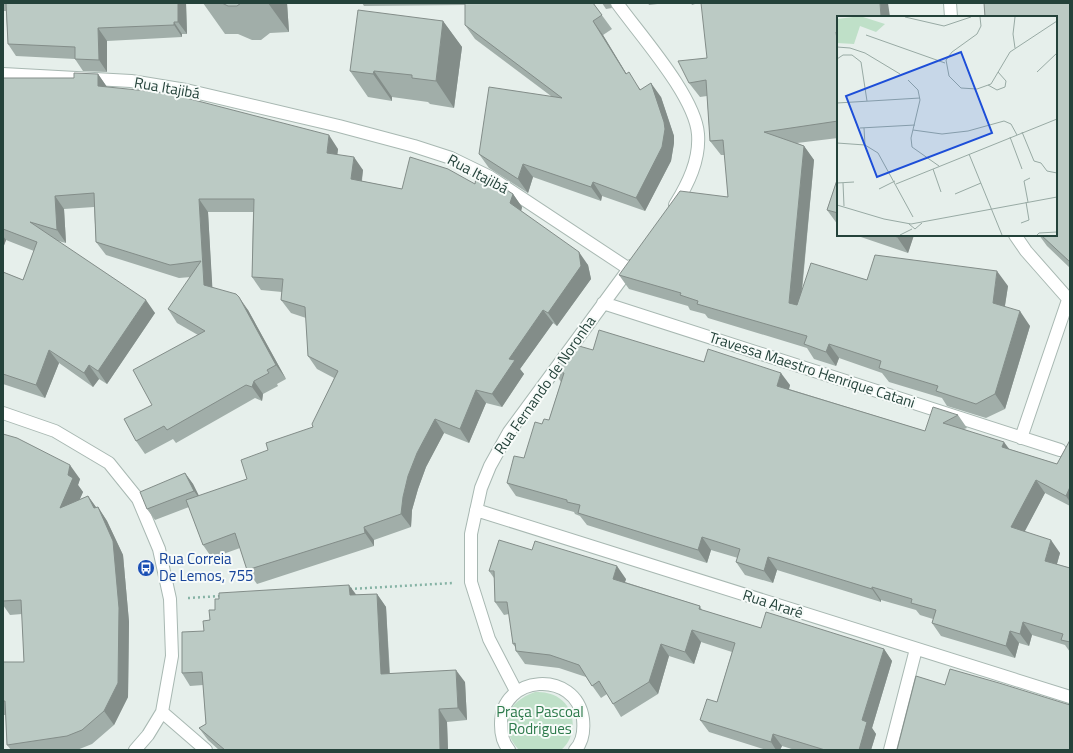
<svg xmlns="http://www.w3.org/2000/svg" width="1073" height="753" font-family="'Titillium Web',sans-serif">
<rect width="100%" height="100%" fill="#e6efeb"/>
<!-- green -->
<path fill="#bfe0c8" d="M 535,692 C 544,692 552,693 559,698 C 577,710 577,737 561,750 L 519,750 C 497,726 506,702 535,692 Z"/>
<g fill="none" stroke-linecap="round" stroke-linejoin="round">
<!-- minor casing -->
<g stroke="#a8b8b2" stroke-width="14">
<path id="minor" d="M 617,3 C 640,35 695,96 698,134 C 700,160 688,184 675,205
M 950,3 L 951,17
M 3,74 L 131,81 L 186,90 L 339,126 L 414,146 L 451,158 L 490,177 L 629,269
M 1015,235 L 1026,251 L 1070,301
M 603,303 L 1060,450
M 3,413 L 55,431 L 109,463 L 138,499 L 159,549 L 170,599 L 172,656 L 162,712 L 148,735 L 135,750
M 1021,438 L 1068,300
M 476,510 L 1070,697
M 516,691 L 489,639 L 471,582 L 471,534 L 481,488 L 490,466 L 509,432 L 631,266
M 162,712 L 206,750
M 509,750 C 503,743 501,734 501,725 C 500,674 576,669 583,719 C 584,729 583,742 575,750
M 890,750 L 916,649"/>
</g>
<!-- path -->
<path stroke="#86b3a5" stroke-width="2.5" stroke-dasharray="2 3" stroke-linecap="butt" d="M 350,589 L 453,583
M 188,598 L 221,596"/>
<!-- minor -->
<use href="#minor" stroke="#fff" stroke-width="12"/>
</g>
<!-- wall -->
<path fill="#a1aea9" d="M 3,3 L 186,3 L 187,34 L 182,34 L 182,37 L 107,41 L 107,72 L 83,71 L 75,59 L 16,56 L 8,44 L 6,11 L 3,11 Z
M 203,3 L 287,3 L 289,32 L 270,33 L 261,40 L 252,40 L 238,34 L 225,34 Z
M 362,3 L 593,3 L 612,29 L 603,35 L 626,73 L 641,90 L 661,97 L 674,136 L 674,143 L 671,161 L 645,211 L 602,196 L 601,201 L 533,177 L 528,193 L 489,168 L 479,154 L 551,96 L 475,39 L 465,25 L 465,5 L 364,6 Z
M 602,3 L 610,3 L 612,8 L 606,9 Z
M 648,3 L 666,3 L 649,5 Z
M 691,3 L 698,3 L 692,5 Z
M 1070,3 L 1070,268 L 1047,246 L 1039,235 L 1056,235 L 1057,157 Z
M 838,17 L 838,138 L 797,143 L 804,146 L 814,160 L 802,292 L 867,280 L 1008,286 L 1005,306 L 1030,326 L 1005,409 L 986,418 L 947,406 L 942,398 L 889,382 L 882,373 L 839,358 L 836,366 L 814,359 L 807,348 L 708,318 L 705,314 L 690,310 L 688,306 L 629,289 L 619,275 L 728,197 L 725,155 L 721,155 L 710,141 L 707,96 L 700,97 L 689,83 Z
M 443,21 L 462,47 L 454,108 L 430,104 L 428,102 L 392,97 L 392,101 L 368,97 L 350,71 Z
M 98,74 L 107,87 L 338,149 L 337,155 L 363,170 L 362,181 L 402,189 L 475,184 L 513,194 L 522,207 L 521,211 L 588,265 L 591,279 L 557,326 L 553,323 L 520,369 L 524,374 L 502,407 L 486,403 L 469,443 L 444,433 L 426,467 L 418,489 L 412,510 L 411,527 L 374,540 L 374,546 L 257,584 L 247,570 L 240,548 L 212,558 L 203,545 L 189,507 L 155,520 L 147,509 L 185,473 L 193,484 L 199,496 L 247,479 L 268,450 L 313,427 L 334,378 L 317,369 L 308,356 L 306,318 L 291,313 L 281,300 L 282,292 L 261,290 L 252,277 L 253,212 L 208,212 L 212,287 L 248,310 L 286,379 L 277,384 L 278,386 L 263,394 L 262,401 L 255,398 L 176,443 L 173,439 L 145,454 L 136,441 L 152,405 L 198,335 L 177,323 L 168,309 L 191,277 L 179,278 L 106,255 L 96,242 L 94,207 L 64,209 L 66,243 L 58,241 L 155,313 L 107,384 L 99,379 L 93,387 L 59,363 L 45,398 L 3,384 L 3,272 L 23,280 L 34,251 L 6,240 L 3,248 L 3,78 L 74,78 Z
M 838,177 L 838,225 L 827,210 Z
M 855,235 L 914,235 L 908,253 Z
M 593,350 L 704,362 L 790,385 L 789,389 L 925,431 L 958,415 L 967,428 L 964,429 L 1009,449 L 1057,464 L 1070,440 L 1070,506 L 1045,493 L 1025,531 L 1060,553 L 1057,564 L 1070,568 L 1070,652 L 1065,645 L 1032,635 L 1029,646 L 1019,643 L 1015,658 L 941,636 L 932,623 L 933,619 L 920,615 L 916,610 L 881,600 L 881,602 L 777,570 L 773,583 L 745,575 L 736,562 L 738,558 L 711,550 L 707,563 L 587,525 L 580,516 L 575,514 L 574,512 L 516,496 L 507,483 L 524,458 L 542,424 L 549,420 L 561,382 L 553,370 Z
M 3,434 L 80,479 L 78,485 L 83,492 L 79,500 L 88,496 L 96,507 L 98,507 L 107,521 L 123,555 L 129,622 L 128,697 L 114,725 L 92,744 L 77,750 L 11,750 L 7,745 L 6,715 L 3,715 L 3,662 L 24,662 L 22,614 L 10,615 L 3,605 Z
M 489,571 L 626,579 L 625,582 L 700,606 L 702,610 L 761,628 L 884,649 L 892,661 L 872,728 L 876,734 L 871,750 L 795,750 L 782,746 L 780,750 L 766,750 L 709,732 L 700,720 L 717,702 L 732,652 L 701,642 L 694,664 L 669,656 L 658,694 L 621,717 L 607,694 L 601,698 L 586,677 L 559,668 L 525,664 L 516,651 L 516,648 L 513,644 L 509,614 L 504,615 L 495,602 L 494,578 Z
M 377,594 L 386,607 L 390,673 L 465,682 L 467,720 L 447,722 L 448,750 L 219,750 L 208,740 L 199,728 L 206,724 L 203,685 L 190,686 L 182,673 L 215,610 L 356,595 Z"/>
<!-- shaded-wall -->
<path fill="#838d89" d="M 178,3 L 186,3 L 187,34 L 178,22 Z
M 268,3 L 287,3 L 289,32 Z
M 880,3 L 888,3 L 890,17 L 881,17 Z
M 443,21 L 462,47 L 454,108 L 436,81 Z
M 593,21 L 603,35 L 635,88 L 626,74 Z
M 174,22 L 182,34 L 182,37 L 174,25 Z
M 98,28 L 107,41 L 107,72 L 99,60 Z
M 836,32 L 838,35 L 838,47 Z
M 374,71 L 392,97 L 392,101 L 373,74 Z
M 98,74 L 107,87 L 98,86 Z
M 651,83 L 661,97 L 674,136 L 674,143 L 671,161 L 645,211 L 636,198 Z
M 329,135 L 338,149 L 336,166 L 327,153 Z
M 804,146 L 814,160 L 799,318 L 789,303 Z
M 354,157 L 363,170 L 360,192 L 351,179 Z
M 523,164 L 533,177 L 528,193 L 518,179 Z
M 593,182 L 602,196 L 601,201 L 591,187 Z
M 513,194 L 522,207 L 520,216 L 510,203 Z
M 55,196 L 64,209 L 66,243 L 57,230 Z
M 199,199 L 208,212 L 213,298 L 204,285 Z
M 898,235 L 914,235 L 908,253 L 897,237 Z
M 3,236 L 6,240 L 3,248 Z
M 579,252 L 588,265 L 591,279 L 557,326 L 548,313 Z
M 997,271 L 1008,286 L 1003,317 L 993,303 Z
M 239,297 L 248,310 L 286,379 L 276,365 Z
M 146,300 L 155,313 L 107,384 L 98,371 Z
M 543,310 L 553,323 L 520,369 L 524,374 L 502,407 L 492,394 L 509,359 Z
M 1020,311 L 1030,326 L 1005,409 L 995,394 Z
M 829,344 L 839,358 L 836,366 L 826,352 Z
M 49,350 L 59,363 L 45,398 L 36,385 Z
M 89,365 L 99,379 L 93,387 L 84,373 Z
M 781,373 L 790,385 L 786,399 L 777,386 Z
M 254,381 L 263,394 L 262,401 L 252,387 Z
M 476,390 L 486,403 L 469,443 L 460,429 Z
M 435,419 L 444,433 L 426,467 L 418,489 L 412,510 L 411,527 L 401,514 L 403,497 L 408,476 L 417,453 Z
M 1004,442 L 1013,454 L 1002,447 Z
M 70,465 L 80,479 L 78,485 L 83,492 L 70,522 L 60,508 Z
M 185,473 L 193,484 L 202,502 L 194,491 Z
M 1036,480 L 1045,493 L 1020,540 L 1011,527 Z
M 1070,487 L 1070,502 L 1066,496 Z
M 88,496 L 98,510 L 94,508 Z
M 98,507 L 107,521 L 123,555 L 129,622 L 128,697 L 114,725 L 104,711 Z
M 364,527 L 374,540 L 374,546 L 365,533 Z
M 702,537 L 711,550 L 707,563 L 698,550 Z
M 1051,540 L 1060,553 L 1054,574 L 1045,561 Z
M 768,557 L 777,570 L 773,583 L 764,571 Z
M 617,566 L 626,579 L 622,591 L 613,579 Z
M 349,585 L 358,597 L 350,595 Z
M 872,587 L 881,600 L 881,602 L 872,589 Z
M 377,594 L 386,607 L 390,686 L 381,674 Z
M 1023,622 L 1032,635 L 1029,646 L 1020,634 Z
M 692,630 L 701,642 L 694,664 L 685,652 Z
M 1010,631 L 1019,643 L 1015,658 L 1006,646 Z
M 661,644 L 669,656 L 658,694 L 649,682 Z
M 884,649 L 892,661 L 872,728 L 876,734 L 871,750 L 859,750 L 862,720 Z
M 456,670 L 465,682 L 467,720 L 458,708 Z
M 439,709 L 447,722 L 448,750 L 440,750 Z
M 773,734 L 782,746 L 780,750 L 776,750 L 771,742 Z"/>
<!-- building -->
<path fill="#bbcac4" stroke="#838d89" d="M 6,3 L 178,3 L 178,22 L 174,22 L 174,25 L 98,28 L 99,60 L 75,59 L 75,47 L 8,44 Z
M 222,3 L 241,3 L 237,6 L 228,6 Z
M 465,3 L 593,3 L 602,15 L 593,21 L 626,74 L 629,72 L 640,90 L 651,83 L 664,122 L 665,129 L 662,147 L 636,198 L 593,182 L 591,187 L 523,164 L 518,179 L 479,154 L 489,87 L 562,98 L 465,25 Z
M 701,3 L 880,3 L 881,17 L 838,17 L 838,31 L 836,32 L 838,47 L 838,121 L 764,132 L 804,146 L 789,303 L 797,305 L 811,263 L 867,280 L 875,255 L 997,271 L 993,303 L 1020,311 L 995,394 L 976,404 L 936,391 L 938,386 L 879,368 L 881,361 L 829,344 L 826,352 L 804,344 L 807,336 L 697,304 L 698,301 L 680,295 L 681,293 L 619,275 L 680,191 L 728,197 L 723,140 L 710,141 L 706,80 L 689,83 L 678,61 L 707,58 Z
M 984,3 L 1070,3 L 1070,262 L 1041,235 L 1056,235 L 1056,157 L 1057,157 L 1056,148 L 1056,17 L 985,17 Z
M 358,10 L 443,21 L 436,81 L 412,78 L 412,75 L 374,71 L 373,74 L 350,71 Z
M 74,73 L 98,74 L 98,86 L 167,93 L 329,135 L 327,153 L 354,157 L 351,179 L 402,189 L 410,157 L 448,169 L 475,184 L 477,171 L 513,194 L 510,203 L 579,252 L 581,266 L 548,313 L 543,310 L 509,359 L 515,360 L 492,394 L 476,390 L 460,429 L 435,419 L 417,453 L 408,476 L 403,497 L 401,514 L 364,527 L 365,533 L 247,570 L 235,533 L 203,545 L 186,500 L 247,479 L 241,460 L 268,450 L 266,443 L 313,427 L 312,424 L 338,371 L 308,356 L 305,307 L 281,300 L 283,279 L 252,277 L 254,199 L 199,199 L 204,285 L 236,294 L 239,297 L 276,365 L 267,370 L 269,373 L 254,381 L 252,387 L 246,385 L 167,430 L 164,426 L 136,441 L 124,419 L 152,405 L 133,370 L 205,331 L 168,309 L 201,261 L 170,265 L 96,242 L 94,193 L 55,196 L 57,230 L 30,222 L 146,300 L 98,371 L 89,365 L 84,373 L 49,350 L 36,385 L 3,374 L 3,272 L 23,280 L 37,242 L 3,229 L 3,78 L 74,78 Z
M 838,177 L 838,213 L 827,210 Z
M 892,235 L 898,235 L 897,237 Z
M 599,330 L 704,362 L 708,349 L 781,373 L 777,386 L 925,431 L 933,407 L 958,415 L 943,423 L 1004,442 L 1002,447 L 1057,464 L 1070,440 L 1070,487 L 1066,496 L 1036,480 L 1011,527 L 1051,540 L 1045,561 L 1070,568 L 1070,642 L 1061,640 L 1063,634 L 1023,622 L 1020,634 L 1010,631 L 1006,646 L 932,623 L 936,610 L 911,603 L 912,599 L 872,587 L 872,589 L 768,557 L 764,571 L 736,562 L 740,549 L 702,537 L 698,550 L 578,513 L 580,505 L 567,502 L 567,500 L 507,483 L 514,456 L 524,458 L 535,422 L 542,424 L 544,419 L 549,420 L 564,373 L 553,370 L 572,344 L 593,350 Z
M 3,434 L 17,438 L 70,465 L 68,475 L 73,478 L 60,508 L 88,496 L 94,508 L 98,507 L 113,541 L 119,608 L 118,683 L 104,711 L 82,730 L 67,736 L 7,745 L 5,701 L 3,701 L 3,662 L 24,662 L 21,600 L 3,601 Z
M 185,473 L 194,491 L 147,509 L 140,492 Z
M 499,540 L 532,550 L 535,541 L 617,566 L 613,579 L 700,606 L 699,609 L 761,628 L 766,612 L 884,649 L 862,720 L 867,722 L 859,750 L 825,750 L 773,734 L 771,742 L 700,720 L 707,699 L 717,702 L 735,643 L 692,630 L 685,652 L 661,644 L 649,682 L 613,704 L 599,681 L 592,686 L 579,665 L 550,655 L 516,651 L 515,643 L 513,644 L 507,602 L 495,602 L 494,571 L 489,571 Z
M 349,585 L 350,595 L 377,594 L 381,674 L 456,670 L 458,708 L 439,709 L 440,750 L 249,750 L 248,749 L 247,750 L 225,750 L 199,728 L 206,724 L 202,672 L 182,673 L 182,632 L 204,631 L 203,621 L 210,620 L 209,610 L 215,610 L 215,599 L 219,599 L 219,593 Z
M 950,669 L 999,683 L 1070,705 L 1070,750 L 897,750 L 916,676 L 945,685 Z"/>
<!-- icons -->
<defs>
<g id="bus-disc" transform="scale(0.9)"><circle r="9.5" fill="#1a4fb4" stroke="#f7fbf9"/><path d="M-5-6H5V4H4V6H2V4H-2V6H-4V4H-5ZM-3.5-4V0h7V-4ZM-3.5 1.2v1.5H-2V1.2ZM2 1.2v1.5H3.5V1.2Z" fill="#fff"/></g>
</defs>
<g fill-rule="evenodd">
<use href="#bus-disc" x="146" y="568"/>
</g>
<g text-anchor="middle" stroke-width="4" stroke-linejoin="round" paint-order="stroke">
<!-- street labels -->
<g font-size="15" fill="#24423a" stroke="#f7fbf9">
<text transform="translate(167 88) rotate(10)" y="5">Rua Itajibá</text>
<text transform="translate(478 174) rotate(28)" y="5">Rua Itajibá</text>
<text transform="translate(812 370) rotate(18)" y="5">Travessa Maestro Henrique Catani</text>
<text transform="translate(545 385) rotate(-55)" y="5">Rua Fernando de Noronha</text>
<text transform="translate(773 604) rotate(18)" y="5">Rua Ararê</text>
</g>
<!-- transit labels -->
<g font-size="15" fill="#164399" stroke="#f7fbf9" text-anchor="start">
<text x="159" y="564">Rua Correia<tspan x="159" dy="17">De Lemos, 755</tspan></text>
</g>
<!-- park labels -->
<g font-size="15" fill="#2d7a4b" stroke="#f7fbf9">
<text x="540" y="717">Praça Pascoal<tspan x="540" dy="17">Rodrigues</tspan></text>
</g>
</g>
<!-- overview -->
<g transform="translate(837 16)">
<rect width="220" height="220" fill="#e6efeb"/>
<path d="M 16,1 L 26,1 L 48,8 L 39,16 L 23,10 L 17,28 L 0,27 L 0,3 Z" fill="#bfe0c8"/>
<path fill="none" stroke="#98aaa4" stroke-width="1" d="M 68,1 L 107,10 L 134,1M 143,1 L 144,10 L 140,18 L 115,36 L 109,44 L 112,60 L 124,72 L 140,73 L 154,68 L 173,36 L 220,5M 29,19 L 108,47M 0,31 L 13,32 L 28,37 L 63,58M 178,32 L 176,18 L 178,1M 0,43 L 6,39 L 15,39 L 24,46 L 30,85M 200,56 L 220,37M 71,64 L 81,74 L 83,84 L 74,122 L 75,131 L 102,150M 151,69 L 160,74 L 168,71 L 169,65 L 161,56M 0,87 L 83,82M 23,112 L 78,109M 27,112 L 28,129M 76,114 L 105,118 L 131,115 L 167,105 L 174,108 L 180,119M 185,116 L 197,145 L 204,147 L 210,155 L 220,157M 173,121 L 185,153M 0,127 L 28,129 L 41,137 L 76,201M 132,138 L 165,219M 96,153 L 104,176M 0,167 L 17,166M 6,167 L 7,190M 59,168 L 220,103M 42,173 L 58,165M 118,178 L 144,167M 191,186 L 187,165 L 193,162M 0,189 L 47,203 L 74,208 L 220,181M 184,207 L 192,204 L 189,186M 72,208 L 78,213 L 85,207M 63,219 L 75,213M 200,219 L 202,217 L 220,216"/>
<path fill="#1d4ed8" fill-opacity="0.15" stroke="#1d4ed8" stroke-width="2" d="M 124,36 L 155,117 L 40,161 L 9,80 Z"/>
<rect width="220" height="220" fill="none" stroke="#24423a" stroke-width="2"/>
</g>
<!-- border -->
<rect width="1073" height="753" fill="none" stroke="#24423a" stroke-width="8"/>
</svg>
